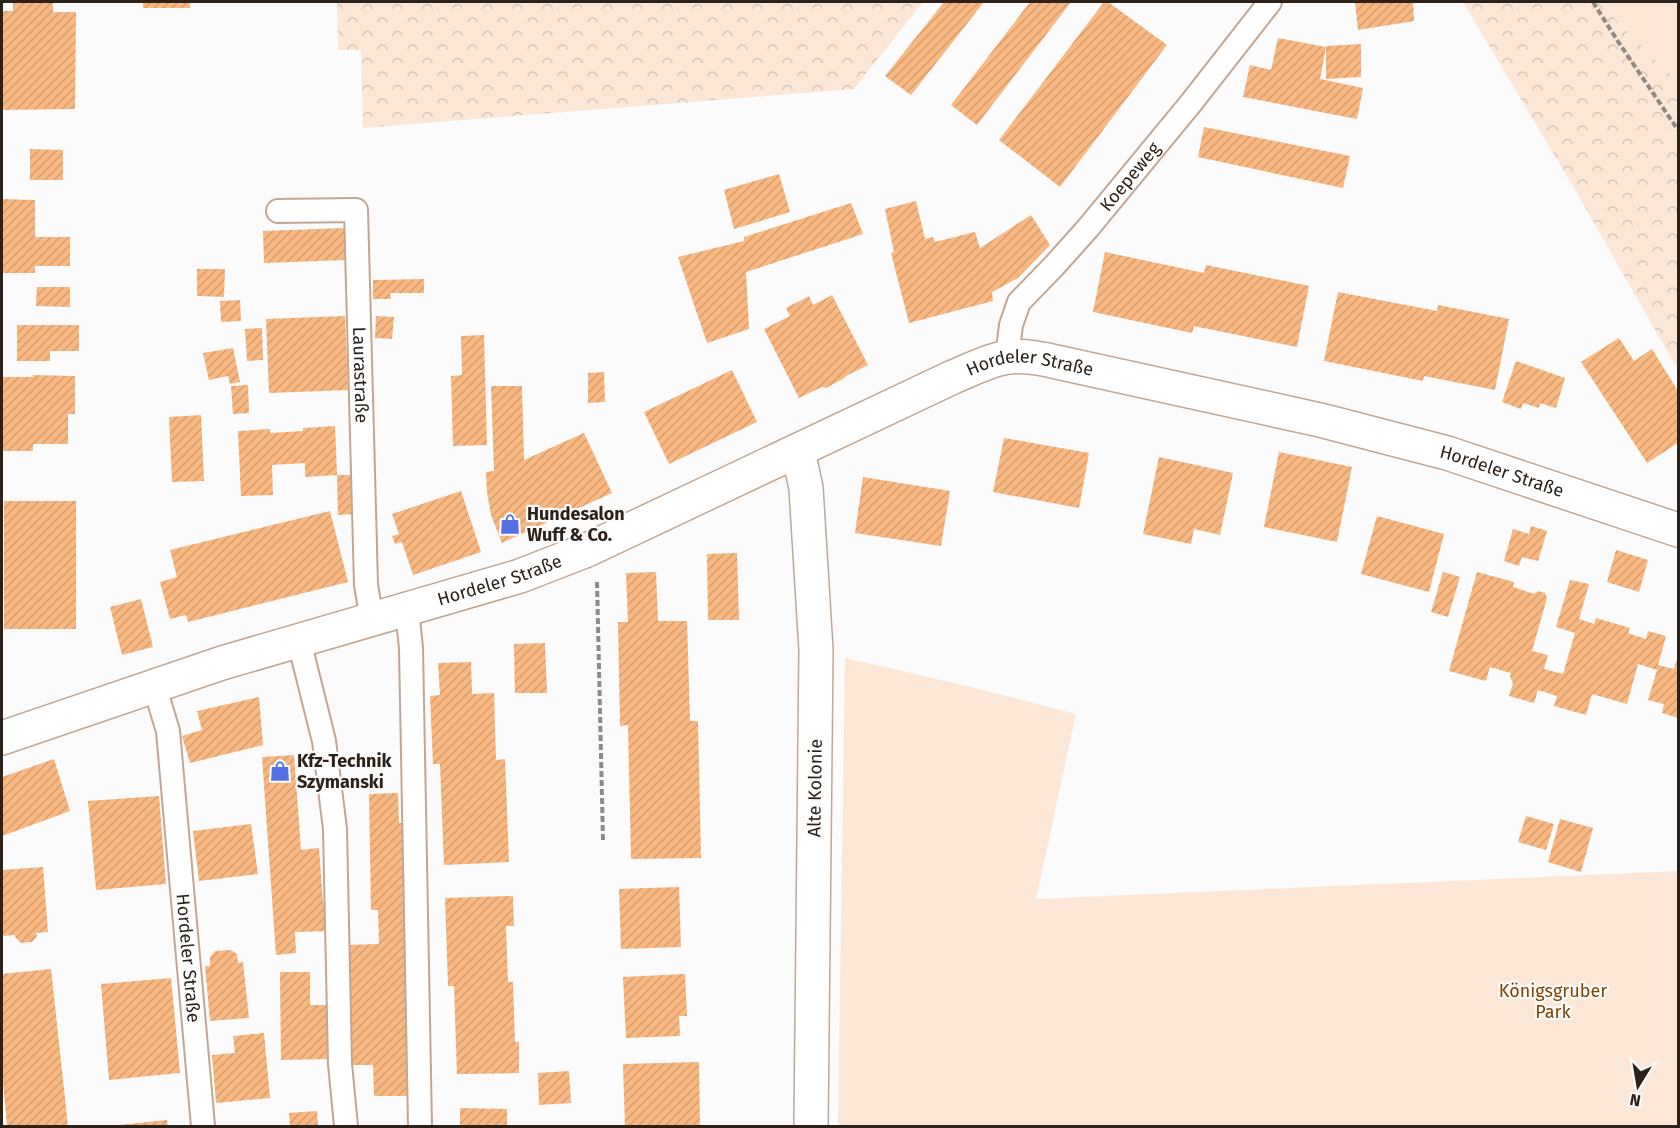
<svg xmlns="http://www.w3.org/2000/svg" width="1680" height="1128" font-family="'Fira Sans',sans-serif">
<defs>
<pattern id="forest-crowns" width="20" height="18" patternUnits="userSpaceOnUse" patternTransform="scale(1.5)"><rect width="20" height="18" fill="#fce6d6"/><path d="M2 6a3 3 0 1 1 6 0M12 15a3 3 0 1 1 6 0" fill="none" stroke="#d8c5b7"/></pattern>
<pattern id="building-hatch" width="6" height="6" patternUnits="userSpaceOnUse" patternTransform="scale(1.5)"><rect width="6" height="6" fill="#f9b881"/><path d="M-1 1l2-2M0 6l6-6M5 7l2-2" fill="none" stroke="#d69e6f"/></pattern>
</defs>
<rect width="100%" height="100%" fill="#fbfbfb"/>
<!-- green -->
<path fill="#fce6d6" d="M 1598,2 L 1678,2 L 1678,82 Z
M 1678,97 L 1678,144 L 1667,128 Z
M 845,658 L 967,686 L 1076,714 L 1036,899 L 1678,871 L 1678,1126 L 838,1126 Z"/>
<!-- forest -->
<path fill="url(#forest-crowns)" d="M 337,2 L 923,2 L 854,89 L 363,128 L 361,50 L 338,50 Z
M 1463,2 L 1598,2 L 1678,82 L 1678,97 L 1667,128 L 1678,144 L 1678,370 L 1574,188 Z"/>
<!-- building -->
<path fill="url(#building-hatch)" d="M 13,2 L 53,2 L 53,12 L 76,12 L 75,109 L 2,110 L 2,11 L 13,11 Z
M 143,2 L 190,2 L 190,8 L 143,8 Z
M 944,2 L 984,2 L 911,95 L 885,76 Z
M 1030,2 L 1071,2 L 977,125 L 951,105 Z
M 1104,2 L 1108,2 L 1167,45 L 1060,187 L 999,140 Z
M 1355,2 L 1413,2 L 1414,21 L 1358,30 Z
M 1278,38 L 1326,47 L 1326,46 L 1361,44 L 1361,77 L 1326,79 L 1326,47 L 1320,79 L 1363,88 L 1357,119 L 1243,97 L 1250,65 L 1271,70 Z
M 1204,127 L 1350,156 L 1343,188 L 1198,157 Z
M 30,149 L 63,150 L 63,180 L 30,180 Z
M 779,174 L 790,212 L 734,229 L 724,190 Z
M 2,199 L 35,200 L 35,237 L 70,237 L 70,266 L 35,266 L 35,273 L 2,273 Z
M 916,201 L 925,239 L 933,237 L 935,242 L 975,232 L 980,248 L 1031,215 L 1050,245 L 1018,278 L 992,292 L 993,301 L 909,323 L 891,253 L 894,252 L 885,209 Z
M 851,203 L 863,234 L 746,272 L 749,329 L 707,343 L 678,257 L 744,241 L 744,237 Z
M 345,228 L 346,260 L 264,263 L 263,231 Z
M 1105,252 L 1204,273 L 1206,265 L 1309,286 L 1297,347 L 1194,326 L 1192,333 L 1093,312 Z
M 197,269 L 225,269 L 224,297 L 197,296 Z
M 424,279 L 424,293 L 390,293 L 391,299 L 373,299 L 373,280 Z
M 37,287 L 70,287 L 70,307 L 36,306 Z
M 1338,292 L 1437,311 L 1438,305 L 1509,319 L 1495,390 L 1424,376 L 1423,381 L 1324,361 Z
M 832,295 L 868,365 L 846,376 L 843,379 L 826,388 L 822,387 L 799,398 L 764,329 L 790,316 L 786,308 L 809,296 L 813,305 Z
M 240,300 L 241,321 L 221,322 L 220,301 Z
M 345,316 L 348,390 L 269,393 L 266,319 Z
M 376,316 L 394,317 L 392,339 L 375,338 Z
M 17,325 L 79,325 L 79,351 L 50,351 L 50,361 L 17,361 Z
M 262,328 L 263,360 L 247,361 L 245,329 Z
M 484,335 L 487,445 L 453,446 L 451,376 L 462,375 L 461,336 Z
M 1619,338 L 1634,361 L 1652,349 L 1678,391 L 1678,443 L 1647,463 L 1581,362 Z
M 233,348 L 240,382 L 230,384 L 228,376 L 209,380 L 203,353 Z
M 1516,361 L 1565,378 L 1556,408 L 1540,403 L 1539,408 L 1523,403 L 1521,409 L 1502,402 Z
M 732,370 L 757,422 L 669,464 L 644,412 Z
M 604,372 L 605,402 L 588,403 L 588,373 Z
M 33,375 L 75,376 L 75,414 L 68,414 L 68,444 L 33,444 L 33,451 L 2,451 L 2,377 L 33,377 Z
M 248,385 L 249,413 L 233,414 L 231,386 Z
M 491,386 L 522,386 L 524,460 L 584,433 L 612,493 L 502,543 L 491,515 L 487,492 L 486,472 L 494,471 Z
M 201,415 L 204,481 L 172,482 L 169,417 Z
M 335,426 L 337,475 L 353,475 L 354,514 L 338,515 L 337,475 L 305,477 L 305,463 L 272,465 L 273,495 L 241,496 L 238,431 L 270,429 L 270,433 L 303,431 L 303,428 Z
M 1004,438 L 1089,453 L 1079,508 L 993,492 Z
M 1279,452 L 1352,467 L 1337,542 L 1264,527 Z
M 1159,457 L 1233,473 L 1220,535 L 1194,529 L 1191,544 L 1143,534 Z
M 863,477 L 950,491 L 941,546 L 855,533 Z
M 461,491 L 481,552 L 413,575 L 402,542 L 395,544 L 392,536 L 399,534 L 392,514 Z
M 4,501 L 76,501 L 76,629 L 4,629 Z
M 330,511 L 348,582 L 188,622 L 186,615 L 170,619 L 160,582 L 177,577 L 170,550 Z
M 1377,516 L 1444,534 L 1429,592 L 1361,574 Z
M 1531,526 L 1547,531 L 1538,561 L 1522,557 L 1519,566 L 1504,561 L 1513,529 L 1529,534 Z
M 1616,550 L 1648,560 L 1639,592 L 1607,582 Z
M 737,553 L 739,620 L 708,620 L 707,554 Z
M 656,572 L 658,621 L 687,621 L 690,721 L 698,721 L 701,858 L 631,859 L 628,725 L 620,726 L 618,622 L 628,622 L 626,573 Z
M 1443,572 L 1460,577 L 1448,617 L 1431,612 Z
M 1477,572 L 1514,582 L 1513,587 L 1534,594 L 1538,591 L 1545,593 L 1547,598 L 1532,651 L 1548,655 L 1544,669 L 1563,674 L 1575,633 L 1556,627 L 1570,580 L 1589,584 L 1579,619 L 1594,624 L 1596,618 L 1630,628 L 1628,633 L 1646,639 L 1648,631 L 1666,636 L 1658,665 L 1674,669 L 1678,656 L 1678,718 L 1662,713 L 1664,704 L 1648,700 L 1657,670 L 1638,664 L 1627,704 L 1592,694 L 1586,715 L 1554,706 L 1557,696 L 1538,690 L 1534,703 L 1509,696 L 1513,683 L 1510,677 L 1511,673 L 1490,667 L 1486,681 L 1449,671 Z
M 141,599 L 153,647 L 122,655 L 110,607 Z
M 545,643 L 547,693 L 515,693 L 514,644 Z
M 471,662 L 472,694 L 494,693 L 496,760 L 505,759 L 509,862 L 444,865 L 440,764 L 433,764 L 430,696 L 440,695 L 438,663 Z
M 259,697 L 263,745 L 190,763 L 182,736 L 202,730 L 197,711 Z
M 294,755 L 301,850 L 319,848 L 323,903 L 329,903 L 331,931 L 295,932 L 296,953 L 276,955 L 262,757 Z
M 54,759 L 70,811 L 2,836 L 2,777 Z
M 398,793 L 399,823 L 405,823 L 410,1096 L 374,1096 L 373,1065 L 350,1065 L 349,945 L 379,944 L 378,910 L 371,910 L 369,794 Z
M 159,796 L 166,884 L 96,890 L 88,801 Z
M 1526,816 L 1554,824 L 1546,850 L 1518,842 Z
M 1560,819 L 1593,828 L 1581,872 L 1548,862 Z
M 251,824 L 258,874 L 199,881 L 193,831 Z
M 43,867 L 48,932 L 36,933 L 37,936 L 32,942 L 21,943 L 15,937 L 15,935 L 2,936 L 2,870 Z
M 679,887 L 681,947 L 621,949 L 619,889 Z
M 513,896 L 514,926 L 506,926 L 508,982 L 513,982 L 515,1042 L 519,1042 L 519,1073 L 457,1074 L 454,986 L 448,986 L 445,898 Z
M 231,950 L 237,954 L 238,963 L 243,962 L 249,1018 L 210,1021 L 205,966 L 210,966 L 210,957 L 215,951 Z
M 51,969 L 68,1126 L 7,1126 L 2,1070 L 2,974 Z
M 280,972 L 310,972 L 310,1005 L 331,1005 L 332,1059 L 281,1060 Z
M 685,974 L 687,1016 L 679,1016 L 680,1036 L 626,1038 L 623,977 Z
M 171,978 L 180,1073 L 109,1080 L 101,984 Z
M 264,1033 L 270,1098 L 216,1103 L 212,1055 L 235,1053 L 233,1036 Z
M 699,1062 L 700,1126 L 625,1126 L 623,1064 Z
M 569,1071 L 571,1103 L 539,1105 L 538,1073 Z
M 460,1108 L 507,1109 L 507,1126 L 460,1126 Z
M 317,1111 L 318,1126 L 290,1126 L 289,1113 Z
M 167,1120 L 168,1126 L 119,1126 L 119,1125 Z"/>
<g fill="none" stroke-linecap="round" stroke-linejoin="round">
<!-- lane casing -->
<g stroke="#c1a793" stroke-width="26">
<g id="lane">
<path id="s1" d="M 278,211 L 356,210 L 366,585 L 372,620"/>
<path id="s2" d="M 1007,357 L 1011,325 L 1019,302 L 1054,266 L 1088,228 L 1191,103 L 1270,2"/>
<path d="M 407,610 L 411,648 L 420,1126"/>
<path d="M 299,641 L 324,741 L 335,829 L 340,1064 L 346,1126"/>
<path id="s3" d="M 154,685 L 168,731 L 203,1126"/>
</g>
</g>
<!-- street casing -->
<g stroke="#c1a793" stroke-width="36">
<path id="street" d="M 798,451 L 806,488 L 816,650 L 811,1126"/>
</g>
<!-- secondary casing -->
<g stroke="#c1a793" stroke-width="36">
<g id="secondary">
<path id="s4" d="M 2,738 L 222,663 L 520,576 L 587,550 L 953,377 C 970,370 989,360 1008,357 C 1026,355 1044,359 1061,363 L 1320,420 L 1447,453 L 1678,530"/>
</g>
</g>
<!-- path -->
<path stroke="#8f8a85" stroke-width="4" stroke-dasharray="6 3" stroke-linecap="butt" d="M 1593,2 L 1617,40 L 1678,130
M 597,582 L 603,840"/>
<!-- lane -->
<use href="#lane" stroke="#fff" stroke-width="22"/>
<!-- street -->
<use href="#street" stroke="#fff" stroke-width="33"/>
<!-- secondary -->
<use href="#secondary" stroke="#fff" stroke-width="33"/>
</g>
<!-- icons -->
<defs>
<g id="shop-bare" transform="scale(1.62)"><path d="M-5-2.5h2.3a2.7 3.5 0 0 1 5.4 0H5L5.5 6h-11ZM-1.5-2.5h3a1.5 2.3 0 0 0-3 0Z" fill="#5370e5" stroke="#fbfbfb" stroke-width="2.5" paint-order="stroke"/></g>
</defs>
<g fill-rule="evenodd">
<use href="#shop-bare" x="510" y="524"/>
<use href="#shop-bare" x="280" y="771"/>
</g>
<g text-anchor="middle" stroke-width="4.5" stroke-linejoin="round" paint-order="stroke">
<!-- street labels -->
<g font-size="18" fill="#2c221a" stroke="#fbfbfb">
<text dy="6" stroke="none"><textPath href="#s2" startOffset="224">Koepeweg</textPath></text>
<text dy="6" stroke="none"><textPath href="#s4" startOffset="1100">Hordeler Straße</textPath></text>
<text dy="6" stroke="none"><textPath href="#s1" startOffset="243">Laurastraße</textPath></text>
<text dy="6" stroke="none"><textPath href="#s4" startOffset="1586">Hordeler Straße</textPath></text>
<text dy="6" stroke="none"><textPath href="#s4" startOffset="522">Hordeler Straße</textPath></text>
<text transform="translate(815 788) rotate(-89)" y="6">Alte Kolonie</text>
<text dy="6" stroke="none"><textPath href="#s3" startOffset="276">Hordeler Straße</textPath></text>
</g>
<!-- poi labels -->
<g font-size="18" font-weight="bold" fill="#2c221a" stroke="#fbfbfb" text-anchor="start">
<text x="527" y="520">Hundesalon<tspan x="527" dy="21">Wuff &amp; Co.</tspan></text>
<text x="297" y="767">Kfz-Technik<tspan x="297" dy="21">Szymanski</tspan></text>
</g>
<!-- park labels -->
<g font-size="18" fill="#804600" stroke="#fbfbfb">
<text x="1553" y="997">Königsgruber<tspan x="1553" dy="21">Park</tspan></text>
</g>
</g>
<!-- border -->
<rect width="1680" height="1128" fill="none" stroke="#2c221a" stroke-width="6"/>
<!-- north arrow -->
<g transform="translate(1638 1086) rotate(191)" stroke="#fbfbfb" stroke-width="4.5" paint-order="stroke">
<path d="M0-4.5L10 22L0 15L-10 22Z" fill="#2c221a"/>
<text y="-9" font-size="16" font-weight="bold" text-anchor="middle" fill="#2c221a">N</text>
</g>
</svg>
